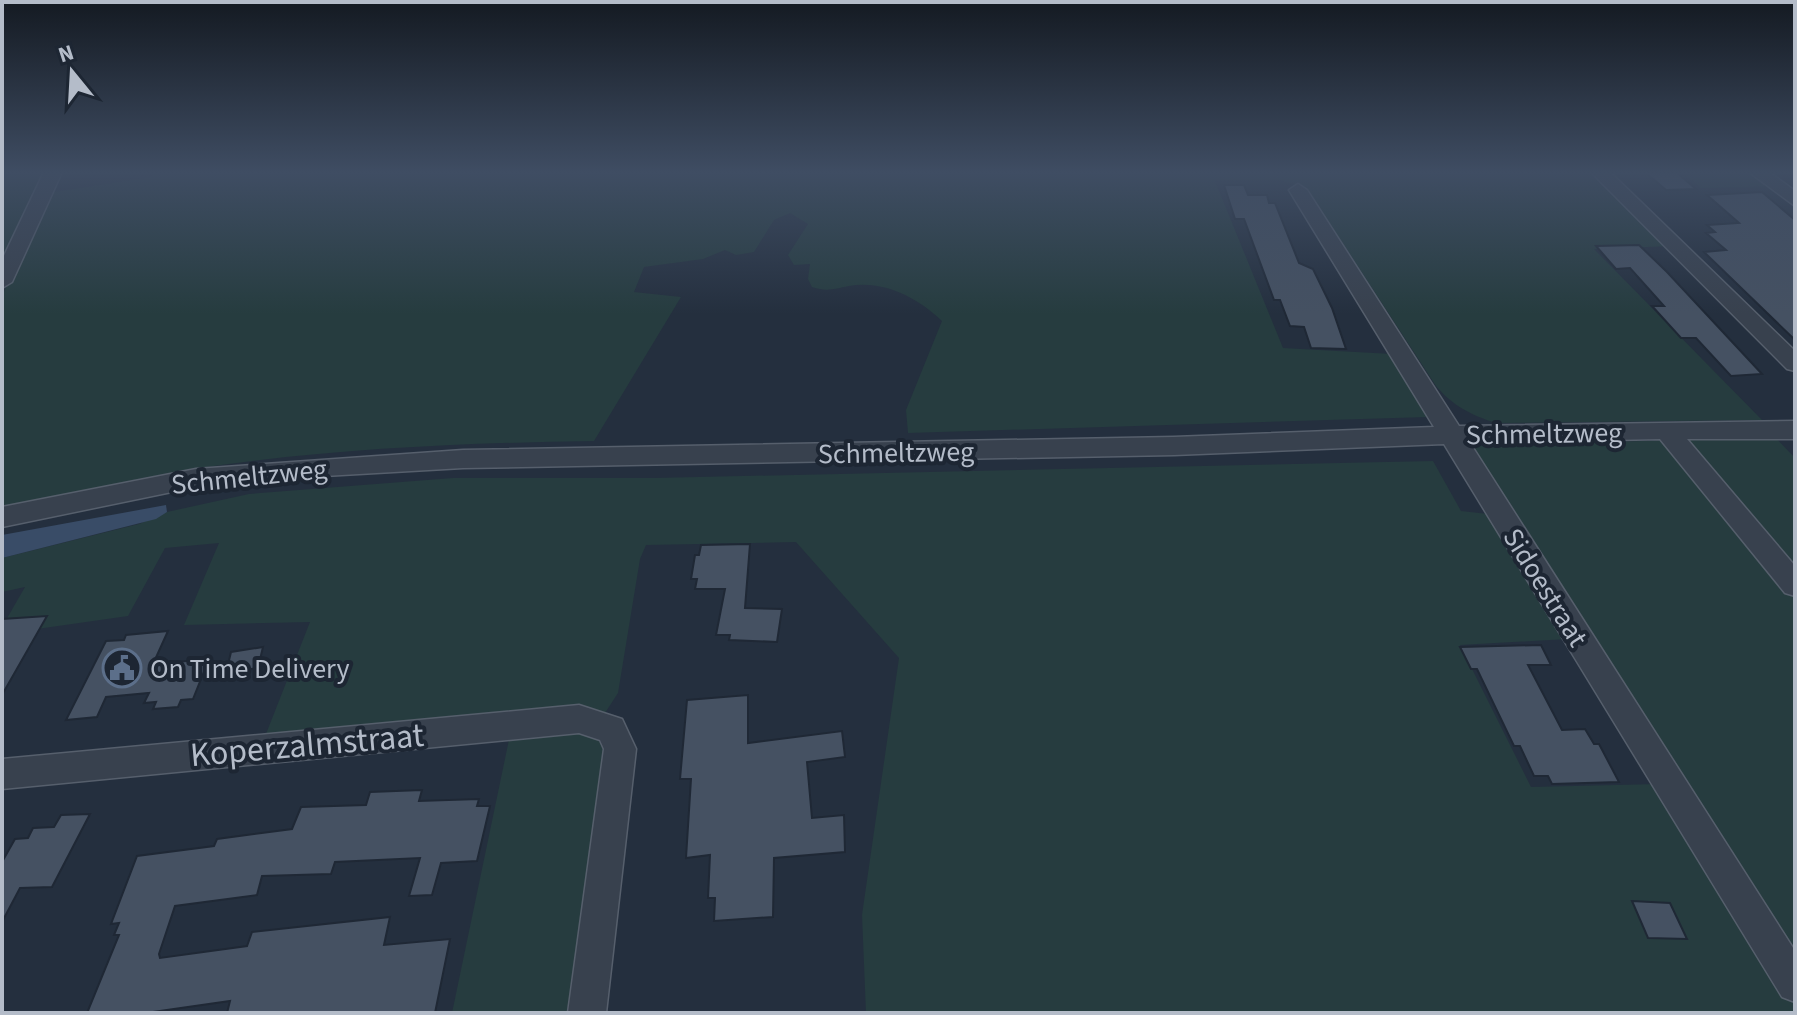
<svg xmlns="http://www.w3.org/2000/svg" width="1797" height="1015" font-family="'Source Sans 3',sans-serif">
<rect width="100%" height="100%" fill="#242f3e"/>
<!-- green -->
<path fill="#263c3f" d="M 2,172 L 49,172 L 2,270 Z
M 153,172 L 1592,172 L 1673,246 L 1594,249 L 1762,420 L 1496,423 C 1471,415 1453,406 1436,386 L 1306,187 L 1278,180 L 1215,181 L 1283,348 L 1392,354 L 1428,417 L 908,433 L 906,410 L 942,321 C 918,298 884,280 849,286 C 834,289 827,292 812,287 L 808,279 L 810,264 L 794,265 L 788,255 L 808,224 L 790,213 L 774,220 L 754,252 L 736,255 L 725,250 L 703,259 L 644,267 L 634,292 L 681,297 L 594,441 C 459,443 326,449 193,469 C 129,479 65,496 2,510 L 2,296 L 48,193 L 152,177 Z
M 1683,172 L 1766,172 L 1785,186 L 1701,188 Z
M 1775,437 L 1795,458 L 1795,963 L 1474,454 L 1473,446 Z
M 1433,461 L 1461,511 L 1488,514 L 1568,639 L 1460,645 L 1531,787 L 1659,784 L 1795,1004 L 1795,1013 L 866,1013 L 862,915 L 899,658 L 796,542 L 646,545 L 640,559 L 618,693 L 603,716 L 264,739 L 310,622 L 184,625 L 219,543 L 165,548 L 128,616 L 2,634 L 2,627 L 25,587 L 2,592 L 2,558 L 139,524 L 167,512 L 249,494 L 453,478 L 654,478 Z
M 573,726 L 602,740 L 611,760 L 575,1013 L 452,1013 L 511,730 Z"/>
<!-- water -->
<path fill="#394c67" d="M 166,505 L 167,512 L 156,519 L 2,558 L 2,535 Z"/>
<!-- building -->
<path fill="#455162" stroke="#1f2835" stroke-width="2" d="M 1645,172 L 1676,172 L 1696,189 L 1666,190 Z
M 1224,185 L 1244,185 L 1248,195 L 1267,195 L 1269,203 L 1275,203 L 1299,263 L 1313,269 L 1332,308 L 1346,349 L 1311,348 L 1304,327 L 1290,326 L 1280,300 L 1274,300 L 1244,219 L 1235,219 Z
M 1762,192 L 1795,220 L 1795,340 L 1704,252 L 1726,250 L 1706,233 L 1715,232 L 1707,225 L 1739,223 L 1707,195 Z
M 1639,245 L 1667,272 L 1762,374 L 1731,376 L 1696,338 L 1681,338 L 1652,306 L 1664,306 L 1630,268 L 1616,269 L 1596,246 Z
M 750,544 L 745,608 L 782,609 L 777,642 L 729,640 L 730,635 L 716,635 L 725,589 L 695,589 L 697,579 L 691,579 L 695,555 L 699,555 L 701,545 Z
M 47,616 L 2,695 L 2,619 Z
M 168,631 L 153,664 L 209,659 L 193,699 L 181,700 L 178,707 L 153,709 L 156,702 L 144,703 L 149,693 L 106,697 L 97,717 L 66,720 L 106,641 L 124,640 L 126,635 Z
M 1541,645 L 1551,665 L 1528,665 L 1562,730 L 1585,729 L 1594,744 L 1599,744 L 1619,782 L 1552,784 L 1548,776 L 1534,776 L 1520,746 L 1514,746 L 1477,669 L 1471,669 L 1460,647 Z
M 263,647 L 258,668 L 226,673 L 231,652 Z
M 748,695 L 748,743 L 842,731 L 845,757 L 807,762 L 812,818 L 844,815 L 845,852 L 774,858 L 773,917 L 714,921 L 715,898 L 708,898 L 710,855 L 686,858 L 691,779 L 680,779 L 687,700 Z
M 422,790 L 419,801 L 479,799 L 477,806 L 490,806 L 477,861 L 441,863 L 432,895 L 409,896 L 420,858 L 335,862 L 331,874 L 262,876 L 257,895 L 175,906 L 159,954 L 160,958 L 247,946 L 252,932 L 390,917 L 384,945 L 450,939 L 435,1013 L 227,1013 L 230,1001 L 146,1013 L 87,1013 L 119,935 L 114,935 L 119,923 L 111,924 L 137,856 L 214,846 L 217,839 L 292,829 L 301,807 L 366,805 L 370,792 Z
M 90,814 L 52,887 L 20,888 L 2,922 L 2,862 L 15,839 L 28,838 L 33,828 L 54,827 L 61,815 Z
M 1632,901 L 1670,903 L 1687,939 L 1648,938 Z"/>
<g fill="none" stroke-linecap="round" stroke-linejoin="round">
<!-- minor casing -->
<g stroke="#565f6c" stroke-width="3">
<path id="minor" d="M 44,172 L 62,172 L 12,282 L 2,288 L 2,260 Z
M 1591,172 L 1610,172 L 1795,351 L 1795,371 L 1787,369 Z
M 1749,172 L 1769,172 L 1795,191 L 1795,206 Z
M 1298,184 L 1307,190 L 1459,426 L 1795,421 L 1795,439 L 1687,439 L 1795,566 L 1795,596 L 1785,593 L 1660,439 L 1470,443 L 1795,951 L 1795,1002 L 1782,997 L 1444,444 L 1174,455 L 463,468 L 255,480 L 196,487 L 2,527 L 2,507 L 196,469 L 463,450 L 1174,437 L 1434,427 L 1289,190 Z
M 579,705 L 622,719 L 636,749 L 606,1013 L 568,1013 L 604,749 L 600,740 L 579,733 L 2,789 L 2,759 Z"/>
</g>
<!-- minor -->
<use href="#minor" fill="#38414e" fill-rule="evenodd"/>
</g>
<!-- sky -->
<linearGradient id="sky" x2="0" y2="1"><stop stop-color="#141a22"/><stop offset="0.55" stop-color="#3f4d63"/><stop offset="1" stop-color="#3f4d63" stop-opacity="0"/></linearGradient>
<rect width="1797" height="314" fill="url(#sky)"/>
<!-- icons -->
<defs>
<g id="civic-ring" transform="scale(2)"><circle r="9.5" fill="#1d2633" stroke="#5c6f8a" stroke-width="1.5"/><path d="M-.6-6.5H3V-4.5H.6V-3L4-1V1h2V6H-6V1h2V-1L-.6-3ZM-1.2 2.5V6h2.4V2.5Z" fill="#5c6f8a"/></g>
</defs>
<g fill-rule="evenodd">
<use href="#civic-ring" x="122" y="668"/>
</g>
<g text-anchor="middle" stroke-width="8" stroke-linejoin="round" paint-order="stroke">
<!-- street labels -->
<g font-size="28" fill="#b4bcc9" stroke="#1d2633">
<text transform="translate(1544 433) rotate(-1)" y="10">Schmeltzweg</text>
<text transform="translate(896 452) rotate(-1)" y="10">Schmeltzweg</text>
<text transform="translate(249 476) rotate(-6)" y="10">Schmeltzweg</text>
<text transform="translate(1546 587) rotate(58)" y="10">Sidoestraat</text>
</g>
<!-- poi labels -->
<g font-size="28" fill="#b4bcc9" stroke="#1d2633" text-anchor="start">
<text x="150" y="678">On Time Delivery</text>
</g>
<!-- near-street labels -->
<g font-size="34" fill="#b4bcc9" stroke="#1d2633">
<text transform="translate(307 744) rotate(-5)" y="12">Koperzalmstraat</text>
</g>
</g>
<!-- border -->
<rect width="1797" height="1015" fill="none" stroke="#b4bcc9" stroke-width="8"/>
<!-- north arrow -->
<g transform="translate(72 72) rotate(342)" stroke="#1d2633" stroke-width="6" paint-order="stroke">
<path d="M0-6L14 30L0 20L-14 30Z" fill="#b4bcc9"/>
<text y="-12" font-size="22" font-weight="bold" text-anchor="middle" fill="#b4bcc9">N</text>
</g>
</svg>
